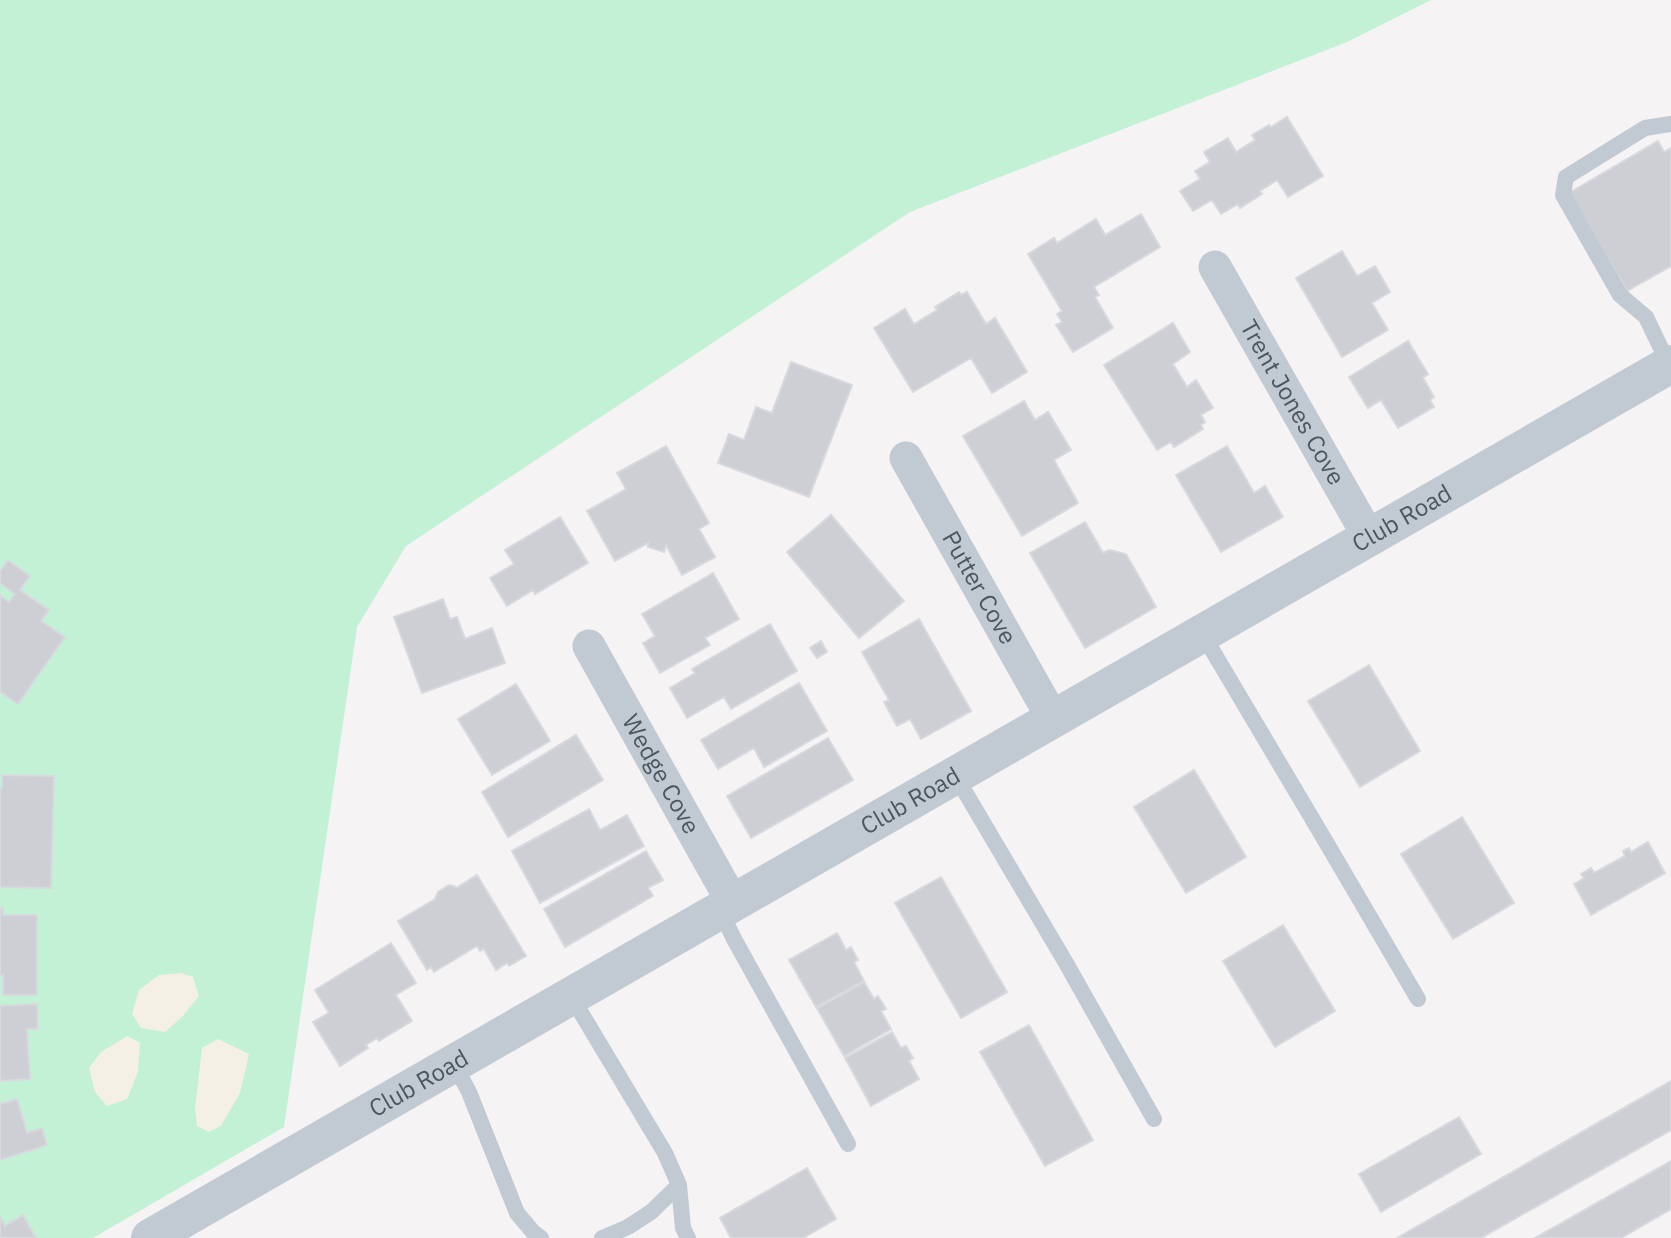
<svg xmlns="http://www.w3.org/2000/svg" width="1671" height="1238" font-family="'IBM Plex Sans',sans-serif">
<rect width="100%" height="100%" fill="#f5f3f3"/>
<!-- green -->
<path fill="#c3f1d5" d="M 0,0 L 1431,0 L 1347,42 L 910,212 L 406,546 L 357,627 L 284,1127 L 93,1238 L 0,1238 Z"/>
<!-- sand -->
<path fill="#f5f0e5" d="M 181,973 L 193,977 L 199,996 L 182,1017 L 165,1032 L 141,1028 L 132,1014 L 139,990 L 159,975 Z
M 127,1036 L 140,1043 L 138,1072 L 127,1099 L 107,1106 L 95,1092 L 89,1068 L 101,1052 Z
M 218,1039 L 249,1054 L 240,1093 L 221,1126 L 209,1132 L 197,1126 L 195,1108 L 202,1048 Z"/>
<!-- building -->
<path fill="#cdcfd5" stroke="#d7d9de" stroke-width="2" d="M 1287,117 L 1323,176 L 1288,197 L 1277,180 L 1260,191 L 1262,194 L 1240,208 L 1238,204 L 1221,214 L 1212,200 L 1193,211 L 1180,191 L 1200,179 L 1195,171 L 1210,162 L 1204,152 L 1228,138 L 1236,152 L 1255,140 L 1252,135 L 1269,125 L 1271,127 Z
M 1658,141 L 1664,152 L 1671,148 L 1671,266 L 1627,291 L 1569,193 Z
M 1141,214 L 1160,247 L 1094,287 L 1099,295 L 1095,297 L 1113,328 L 1073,352 L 1056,325 L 1062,322 L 1057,314 L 1062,311 L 1028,254 L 1054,238 L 1057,243 L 1096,219 L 1105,235 Z
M 1342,251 L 1357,276 L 1375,266 L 1390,292 L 1372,303 L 1388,330 L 1342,357 L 1296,278 Z
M 959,292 L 961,295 L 967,292 L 986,324 L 995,318 L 1027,372 L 992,393 L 971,358 L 913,392 L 874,328 L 905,309 L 914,324 L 937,310 L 935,307 Z
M 1173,323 L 1190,352 L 1173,364 L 1187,387 L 1196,380 L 1213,408 L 1201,415 L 1205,422 L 1201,425 L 1203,429 L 1174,447 L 1171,442 L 1157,450 L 1104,365 Z
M 1408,341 L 1428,374 L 1423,378 L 1434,397 L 1430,400 L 1434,407 L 1398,428 L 1381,400 L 1368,408 L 1349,377 Z
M 791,362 L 852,385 L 809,497 L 718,463 L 729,434 L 744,440 L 756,407 L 772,413 Z
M 1024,401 L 1035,420 L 1048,412 L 1071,450 L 1054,460 L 1078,503 L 1022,536 L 963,436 Z
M 666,446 L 709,523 L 699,529 L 715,557 L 682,575 L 666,545 L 664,552 L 648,547 L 648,543 L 615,561 L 587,511 L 626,489 L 617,473 Z
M 1227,446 L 1254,493 L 1265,486 L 1283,517 L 1221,552 L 1176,475 Z
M 831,515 L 904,601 L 859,638 L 787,552 Z
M 560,517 L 588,563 L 535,594 L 533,590 L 507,606 L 490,578 L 514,564 L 505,550 Z
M 1085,522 L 1103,553 L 1109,550 L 1126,554 L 1156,607 L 1085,648 L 1030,553 Z
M 8,560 L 30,576 L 20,590 L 49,610 L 41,621 L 65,637 L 18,704 L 0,692 L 0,595 L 9,602 L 15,594 L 0,583 L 0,572 Z
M 713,573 L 739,619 L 705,638 L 710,645 L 660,673 L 643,643 L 655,636 L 642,614 Z
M 443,599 L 450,619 L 457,617 L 465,639 L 492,628 L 505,663 L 422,693 L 394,617 Z
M 919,619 L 971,711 L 921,739 L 910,719 L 897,726 L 884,702 L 889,700 L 862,652 Z
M 770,624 L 797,671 L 731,709 L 724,697 L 687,718 L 670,688 L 695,673 L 692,669 Z
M 821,641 L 827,652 L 817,658 L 810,648 Z
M 1369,665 L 1420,751 L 1360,787 L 1308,701 Z
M 799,683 L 827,731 L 764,767 L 754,748 L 718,769 L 701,740 Z
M 516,684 L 550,741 L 492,775 L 458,719 Z
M 576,735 L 603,780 L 508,837 L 482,792 Z
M 828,738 L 853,780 L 751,838 L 727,796 Z
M 1194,770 L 1246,857 L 1186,893 L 1134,807 Z
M 2,775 L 54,776 L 51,888 L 0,887 L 0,788 L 2,788 Z
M 589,809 L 600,830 L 627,815 L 644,846 L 540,903 L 512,851 Z
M 1462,817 L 1514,903 L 1453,939 L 1401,854 Z
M 1648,842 L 1665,873 L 1591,915 L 1574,884 L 1584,878 L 1581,874 L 1591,868 L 1594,873 L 1625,856 L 1623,851 L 1629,848 L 1631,852 Z
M 646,851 L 663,880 L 648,888 L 653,896 L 565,947 L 544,909 Z
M 477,875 L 526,956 L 509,966 L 507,963 L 496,970 L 484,949 L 480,951 L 477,946 L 434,972 L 431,967 L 427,970 L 398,921 L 435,899 L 438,892 L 449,885 L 454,886 L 456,888 Z
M 941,877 L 1007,992 L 961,1018 L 895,903 Z
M 0,908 L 3,908 L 3,915 L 37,915 L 37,995 L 3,995 L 3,975 L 0,975 Z
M 1283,925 L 1335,1011 L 1275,1047 L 1223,961 Z
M 837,933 L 846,950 L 851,947 L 858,960 L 854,962 L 864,981 L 816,1007 L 789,960 Z
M 391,943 L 416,983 L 396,995 L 412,1021 L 379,1041 L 377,1038 L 366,1045 L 368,1048 L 340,1066 L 313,1022 L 329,1013 L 315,990 Z
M 864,982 L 874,999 L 878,996 L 886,1009 L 881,1011 L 891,1029 L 844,1056 L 817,1008 Z
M 37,1004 L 38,1029 L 27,1029 L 30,1079 L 0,1081 L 0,1006 Z
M 1029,1025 L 1093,1140 L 1045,1166 L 980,1052 Z
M 892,1032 L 901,1048 L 906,1046 L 913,1058 L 909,1061 L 919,1079 L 871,1106 L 845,1058 Z
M 1671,1081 L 1671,1130 L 1481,1238 L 1397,1238 Z
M 17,1099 L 27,1133 L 42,1128 L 47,1145 L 0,1160 L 0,1103 L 0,1104 Z
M 1459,1117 L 1481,1154 L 1381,1212 L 1359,1174 Z
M 1671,1161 L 1671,1209 L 1621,1238 L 1535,1238 Z
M 807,1168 L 836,1219 L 803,1238 L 731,1238 L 720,1218 Z
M 23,1215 L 36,1238 L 0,1238 L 0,1216 L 5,1226 Z"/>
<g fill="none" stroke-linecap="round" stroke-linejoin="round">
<!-- service -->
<path stroke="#c1cad2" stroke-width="16" d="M 1669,365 L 1646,317 L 1620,295 L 1563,195 L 1566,177 L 1645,128 L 1671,124
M 1202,633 L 1326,842 L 1418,999
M 955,775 L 1066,963 L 1154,1119
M 720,910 L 734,939 L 848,1144
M 571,996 L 665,1153 L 679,1185 L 683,1228 L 688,1238
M 454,1064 L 469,1092 L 517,1213 L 533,1232 L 541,1238
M 602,1238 L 628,1227 L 651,1212 L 679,1185"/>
<!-- minor -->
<g stroke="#c1cad2" stroke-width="33">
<path id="s1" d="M 1215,267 L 1369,537"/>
<path id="s2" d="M 906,458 L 1053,719"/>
<path id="s3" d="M 589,646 L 733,903"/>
</g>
<!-- tertiary -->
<path stroke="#c1cad2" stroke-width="38" id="s4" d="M 150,1238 L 1671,364"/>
</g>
<g text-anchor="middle" stroke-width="5" stroke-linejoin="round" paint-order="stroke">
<!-- street labels -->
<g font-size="24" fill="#4a5661" stroke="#fff">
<text dy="8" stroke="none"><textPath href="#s1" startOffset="156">Trent Jones Cove</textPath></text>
<text dy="8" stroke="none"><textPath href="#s4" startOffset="1444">Club Road</textPath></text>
<text dy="8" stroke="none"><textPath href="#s2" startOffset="149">Putter Cove</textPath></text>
<text dy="8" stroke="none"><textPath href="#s3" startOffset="147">Wedge Cove</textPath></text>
<text dy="8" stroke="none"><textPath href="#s4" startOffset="877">Club Road</textPath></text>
<text dy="8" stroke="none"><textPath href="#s4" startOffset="310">Club Road</textPath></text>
</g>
</g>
</svg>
